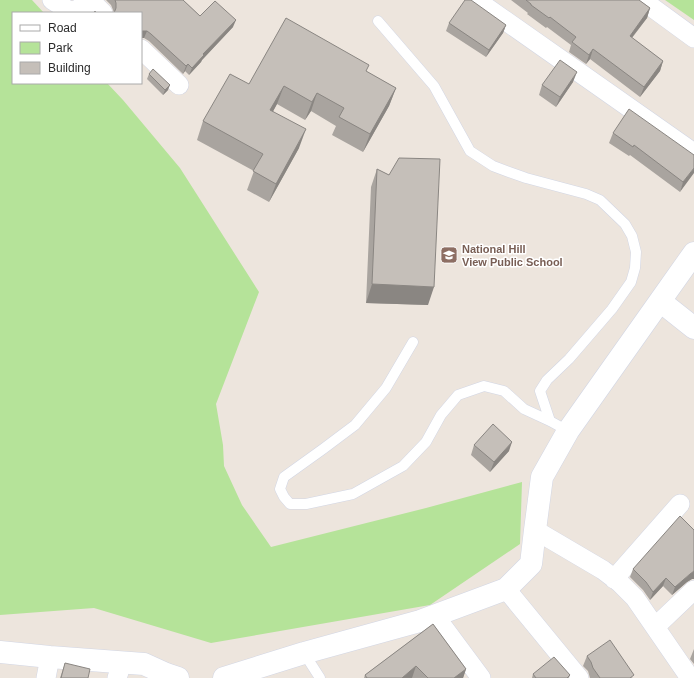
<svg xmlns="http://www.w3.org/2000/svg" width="694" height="678" font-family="Helvetica,sans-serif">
<rect width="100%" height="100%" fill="#ede5dd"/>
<!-- green -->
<path fill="#b5e399" d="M 0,0 L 32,0 L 44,13 L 13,13 L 13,83 L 107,83 L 123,100 L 180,168 L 259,292 L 216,404 L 223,445 L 224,466 L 242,505 L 271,547 L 426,508 L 522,482 L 520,544 L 430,605 L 211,643 L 94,608 L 0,615 Z
M 665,0 L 694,0 L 694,20 Z"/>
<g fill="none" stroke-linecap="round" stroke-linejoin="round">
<!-- service casing -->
<g stroke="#d2d6e4" stroke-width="11">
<path id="service" d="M 378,21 L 434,86 L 470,151 L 493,166 L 509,172 L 526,178 L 586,194 L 600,200 L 625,224 L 632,236 L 636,252 L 635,268 L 631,282 L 612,309 L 600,323 L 569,359 L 547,380 L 540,391 L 550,421
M 413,342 L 386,388 L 355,425 L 323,449 L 284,477 L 280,489 L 284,497 L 290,504 L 306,504 L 353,494 L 403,466 L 426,442 L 441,415 L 458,395 L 484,386 L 504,391 L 524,409 L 550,421 L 568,431
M 304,653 L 320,678"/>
</g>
<!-- minor casing -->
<g stroke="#d2d6e4" stroke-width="20">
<path id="minor" d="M 52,0 L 71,12 L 78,9 L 90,0 L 103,13
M 476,0 L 694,153
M 642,0 L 694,38
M 141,49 L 179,85
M 535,530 L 603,570 L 620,583 L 635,598 L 690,678
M 614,579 L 680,504
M 506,589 L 579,678
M 435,616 L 481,678
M 655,627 L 694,590
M 46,678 L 50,657
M 117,678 L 122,663"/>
</g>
<!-- tertiary casing -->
<g stroke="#d2d6e4" stroke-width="23">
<path id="tertiary" d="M 694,253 L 660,301 L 694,328
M 0,652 L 50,657 L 144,664 L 166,674 L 178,678
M 224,678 L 304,653 L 420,621 L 506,589 L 531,564 L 535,530 L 542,477 L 568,431 L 660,301"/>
</g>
<!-- service -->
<use href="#service" stroke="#fff" stroke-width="10"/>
<!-- minor -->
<use href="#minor" stroke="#fff" stroke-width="19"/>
<!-- tertiary -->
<use href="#tertiary" stroke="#fff" stroke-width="22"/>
</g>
<!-- wall -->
<path fill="#a9a49f" d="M 106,0 L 183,0 L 200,16 L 233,27 L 202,60 L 201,62 L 189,75 L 185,71 L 183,74 L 149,41 L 144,38 L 141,13 L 114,13 L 113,10 L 111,5 Z
M 511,0 L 639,0 L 650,8 L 647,18 L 632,38 L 663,61 L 660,71 L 640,97 L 590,59 L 586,64 L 569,52 L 571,45 L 547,27 L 546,28 L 527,14 L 528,13 Z
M 472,2 L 506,25 L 503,33 L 486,57 L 446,31 L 449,23 Z
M 367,72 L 396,88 L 389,106 L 363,152 L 332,135 L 336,126 L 311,111 L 305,120 L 277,104 L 273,111 L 299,148 L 269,202 L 247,190 L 254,171 L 197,140 L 203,121 L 249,84 Z
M 149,74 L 168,90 L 163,95 L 147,79 Z
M 573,82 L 556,107 L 539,95 L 542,85 Z
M 613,133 L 694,155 L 680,192 L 630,155 L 629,156 L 609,143 Z
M 377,169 L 389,175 L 428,305 L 366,303 L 371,187 Z
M 474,445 L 509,451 L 490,472 L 471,455 Z
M 633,569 L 692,579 L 687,582 L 672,595 L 663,586 L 650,600 L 643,590 L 630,577 Z
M 433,624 L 466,669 L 463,678 L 364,678 L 365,675 Z
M 694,649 L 694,664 L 690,659 Z
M 587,656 L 633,678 L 590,678 L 588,671 L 583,666 Z
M 65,663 L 88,678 L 60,678 Z
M 533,674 L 570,675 L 569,678 L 532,678 Z"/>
<!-- shaded-wall -->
<path fill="#8a8682" d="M 650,8 L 647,18 L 626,45 L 630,36 Z
M 236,20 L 233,27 L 202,60 L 201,62 L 189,75 L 192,68 L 203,54 Z
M 506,25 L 503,33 L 486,57 L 489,50 Z
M 141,31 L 147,31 L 144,38 L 141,38 Z
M 593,49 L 590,59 L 586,64 L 589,55 Z
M 663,61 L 660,71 L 640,97 L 644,87 Z
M 188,64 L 185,71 L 183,74 L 186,66 Z
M 577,72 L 573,82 L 556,107 L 560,97 Z
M 170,85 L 168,90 L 163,95 L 165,90 Z
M 284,86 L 277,104 L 264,128 L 270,110 Z
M 396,88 L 389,106 L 363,152 L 370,134 Z
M 317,93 L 311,111 L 305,120 L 312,102 Z
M 306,129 L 299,148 L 269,202 L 276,184 Z
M 694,168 L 694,173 L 680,192 L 683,182 Z
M 372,284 L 434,287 L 428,305 L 366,303 Z
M 512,442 L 509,451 L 490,472 L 494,462 Z
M 694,571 L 694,579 L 692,579 L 687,582 L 672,595 L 675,587 L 690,574 Z
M 666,578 L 663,586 L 650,600 L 653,592 Z
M 416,666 L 412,678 L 402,678 Z
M 466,669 L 463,678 L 454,678 Z"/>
<!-- building -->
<path fill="#c5bfb9" stroke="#8a8682" d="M 115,0 L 183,0 L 200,16 L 215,1 L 236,20 L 203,54 L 204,55 L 192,68 L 188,64 L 186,66 L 151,34 L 147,31 L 141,31 L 141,13 L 114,13 L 116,8 L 116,3 Z
M 465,0 L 471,0 L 506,25 L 489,50 L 449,23 Z
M 526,0 L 639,0 L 650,8 L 630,36 L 663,61 L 644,87 L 593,49 L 589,55 L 572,42 L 576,37 L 550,17 L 549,18 L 531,5 L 531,4 Z
M 95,11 L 97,13 L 93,13 Z
M 286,18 L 369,65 L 366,71 L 396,88 L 370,134 L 339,117 L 344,108 L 317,93 L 312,102 L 284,86 L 270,110 L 306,129 L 276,184 L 253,171 L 263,154 L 203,121 L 230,74 L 249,84 Z
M 560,60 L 577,72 L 560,97 L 542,85 Z
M 153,69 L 170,85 L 165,90 L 149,74 Z
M 629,109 L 694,155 L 694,168 L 683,182 L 634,145 L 633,147 L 613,133 Z
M 399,158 L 440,159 L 434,287 L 372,284 L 377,169 L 389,175 Z
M 493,424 L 512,442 L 494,462 L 474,445 Z
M 680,516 L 694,530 L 694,571 L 690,574 L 675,587 L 666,578 L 653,592 L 646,582 L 633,569 Z
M 433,624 L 466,669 L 454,678 L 428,678 L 416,666 L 402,678 L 367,678 L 365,675 Z
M 610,640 L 634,675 L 630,678 L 600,678 L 593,668 L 591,662 L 587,656 Z
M 554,657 L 570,675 L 567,678 L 536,678 L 533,674 Z
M 65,663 L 90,669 L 88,678 L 61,678 Z"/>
<!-- icons -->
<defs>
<g id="school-square" transform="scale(0.9)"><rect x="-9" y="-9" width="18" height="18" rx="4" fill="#8d6e63" stroke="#fff"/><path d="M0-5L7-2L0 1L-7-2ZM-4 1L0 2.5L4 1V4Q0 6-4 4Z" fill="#fff"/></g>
</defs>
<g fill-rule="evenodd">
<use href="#school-square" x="449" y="255"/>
</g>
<g text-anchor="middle" stroke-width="3" stroke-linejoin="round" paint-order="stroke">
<!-- education labels -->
<g font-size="11" font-weight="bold" fill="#785e54" stroke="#fff" text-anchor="start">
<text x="462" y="253">National Hill<tspan x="462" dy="13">View Public School</tspan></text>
</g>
</g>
<!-- legend -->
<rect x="12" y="12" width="130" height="72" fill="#ffffff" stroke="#aaaaaa"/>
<rect x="20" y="25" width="20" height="6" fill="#ffffff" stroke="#aaaaaa"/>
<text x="48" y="32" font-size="12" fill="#2b2b2b">Road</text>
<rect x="20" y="42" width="20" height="12" fill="#b5e399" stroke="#aaaaaa"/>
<text x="48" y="52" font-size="12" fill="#2b2b2b">Park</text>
<rect x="20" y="62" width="20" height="12" fill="#c5bfb9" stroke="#aaaaaa"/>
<text x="48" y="72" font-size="12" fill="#2b2b2b">Building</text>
</svg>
